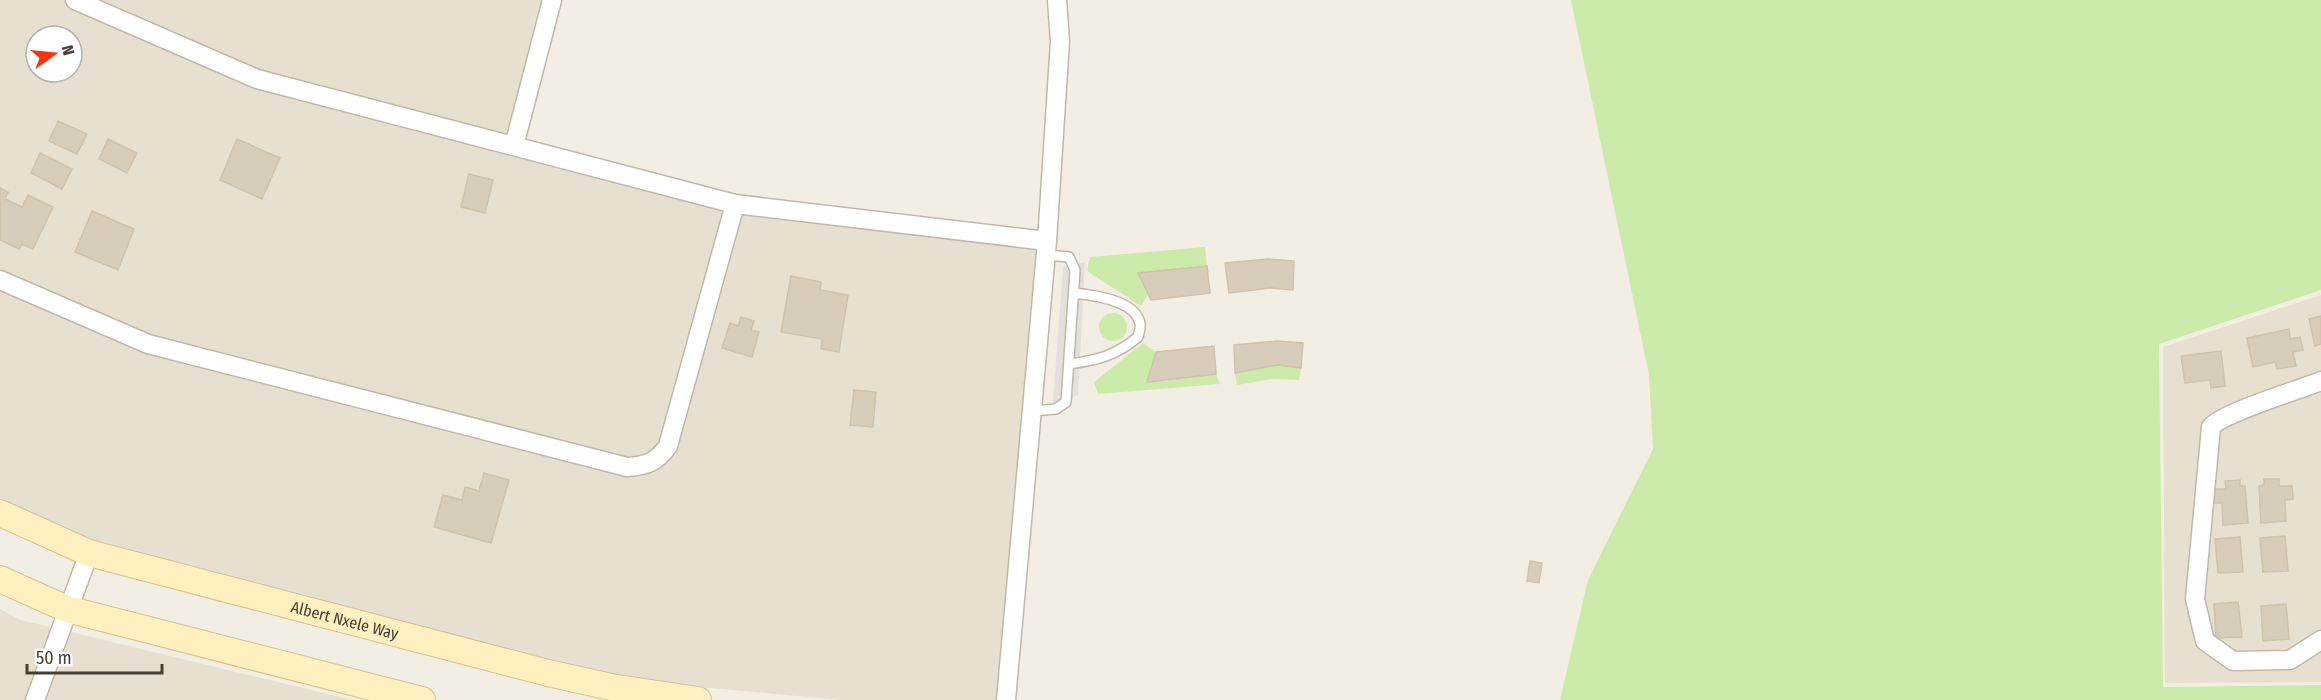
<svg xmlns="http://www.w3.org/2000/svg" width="2321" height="700" font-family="'Fira Sans Condensed',sans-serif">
<rect width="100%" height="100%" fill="#f3eee3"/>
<!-- residential -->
<path fill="#e7e0d1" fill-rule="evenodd" d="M 0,0 L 546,0 L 507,150 L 728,208 L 1040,246 L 998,700 L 840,700 L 612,679 L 92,547 L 0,505 ZM 36,36 L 72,36 L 72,72 L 36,72 Z
M 2321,295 L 2321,682 L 2165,683 L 2163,347 Z
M 0,609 L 21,620 L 353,700 L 0,700 Z"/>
<!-- green -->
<path fill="#cceaa9" d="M 1571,0 L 2321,0 L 2321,290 L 2159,344 L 2163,687 L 2321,685 L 2321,700 L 1560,700 L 1588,580 L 1653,449 L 1649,375 Z
M 1205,247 L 1207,266 L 1138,273 L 1148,294 L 1141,306 L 1087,271 L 1090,257 Z
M1099 327a14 14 0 1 1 28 0a14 14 0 1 1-28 0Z
M 1143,343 L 1156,352 L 1148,382 L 1216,374 L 1220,384 L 1098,394 L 1094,382 Z
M 1277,365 L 1301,368 L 1299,380 L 1272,379 L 1237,385 L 1235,373 Z"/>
<!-- parking -->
<path fill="#e3e0dc" d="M 1085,262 L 1078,395 L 1053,403 L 1063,267 Z"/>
<!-- building -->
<path fill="#d8ccbb" stroke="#d0c2ab" stroke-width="1.5" d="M 58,121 L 87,134 L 77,154 L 49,141 Z
M 108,139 L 137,153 L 127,173 L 99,159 Z
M 237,139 L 280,158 L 262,199 L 220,180 Z
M 40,153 L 72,169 L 62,189 L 31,173 Z
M 469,174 L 493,180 L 485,213 L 461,207 Z
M 0,188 L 8,192 L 5,199 L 22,207 L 28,195 L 53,207 L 33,249 L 22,244 L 19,249 L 0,240 Z
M 92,211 L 134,229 L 118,270 L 75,252 Z
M 1268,259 L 1294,261 L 1293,290 L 1270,288 L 1229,293 L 1225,263 Z
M 1207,266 L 1210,293 L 1151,300 L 1138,273 Z
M 791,276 L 821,282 L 820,290 L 848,295 L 839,352 L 821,349 L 822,339 L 781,332 Z
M 2321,316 L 2321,344 L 2315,346 L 2309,319 Z
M 741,317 L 754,321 L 751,330 L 759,332 L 752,357 L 722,348 L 730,323 L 738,326 Z
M 2289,329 L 2290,339 L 2300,337 L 2303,350 L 2293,352 L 2296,366 L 2277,369 L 2275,362 L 2253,367 L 2247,338 Z
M 1277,341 L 1303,343 L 1301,368 L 1277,365 L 1235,373 L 1234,345 Z
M 1214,346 L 1216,374 L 1147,382 L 1156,352 Z
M 2221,351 L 2225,386 L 2211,388 L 2210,380 L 2185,383 L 2181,356 Z
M 854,390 L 876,392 L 873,427 L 850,425 Z
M 484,473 L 509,480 L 491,543 L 434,527 L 443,495 L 462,500 L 465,487 L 479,491 Z
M 2264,479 L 2279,479 L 2279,486 L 2292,486 L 2293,499 L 2285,500 L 2286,521 L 2261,523 L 2259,486 L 2264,485 Z
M 2240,480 L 2240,486 L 2245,486 L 2248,523 L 2223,525 L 2222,503 L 2214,503 L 2213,489 L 2226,489 L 2225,481 Z
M 2285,536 L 2288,571 L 2263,572 L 2260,538 Z
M 2240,537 L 2243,572 L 2218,573 L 2215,539 Z
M 1530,561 L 1542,563 L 1539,583 L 1527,581 Z
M 2238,602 L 2242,637 L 2216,638 L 2214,604 Z
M 2286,604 L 2289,639 L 2263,641 L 2261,606 Z"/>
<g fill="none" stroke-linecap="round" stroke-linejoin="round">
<!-- service casing -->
<g stroke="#c1b9a8" stroke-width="12">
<path id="service" d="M 1069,364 C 1098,360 1115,356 1138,337 C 1139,333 1141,327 1140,323 C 1135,300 1093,295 1074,293
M 1032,411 L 1056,409 L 1066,402 L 1075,270 L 1069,257 L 1046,255"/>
</g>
<!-- minor casing -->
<g stroke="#c1b9a8" stroke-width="21">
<path id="minor" d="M 75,0 L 257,79 L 735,204 L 1047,241
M 514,146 L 552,0
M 0,280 L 148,344 L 627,467 C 646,466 657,462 668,446 L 735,204
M 2321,381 C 2299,390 2222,413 2211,427 L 2195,599 L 2205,641 L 2233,661 L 2290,660 L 2321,640
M 35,700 L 89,553
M 1006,700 L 1047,241 L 1060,41 L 1057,0"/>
</g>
<!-- secondary casing -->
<g stroke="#d5c38f" stroke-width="28">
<g id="secondary">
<path id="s1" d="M 0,513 L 89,553 L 548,673 L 611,687 L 698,700"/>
<path d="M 0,579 L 67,609 L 422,700"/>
</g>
</g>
<!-- service -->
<use href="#service" stroke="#fff" stroke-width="9"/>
<!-- minor -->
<use href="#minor" stroke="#fff" stroke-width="18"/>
<!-- secondary -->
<use href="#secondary" stroke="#fff0c0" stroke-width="26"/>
</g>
<g text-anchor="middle" stroke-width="4.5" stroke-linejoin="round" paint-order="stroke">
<!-- street labels -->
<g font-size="16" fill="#453e33" stroke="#fff">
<text dy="6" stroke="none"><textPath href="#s1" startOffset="362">Albert Nxele Way</textPath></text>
</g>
</g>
<!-- north arrow -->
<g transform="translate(54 54) rotate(75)"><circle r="28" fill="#ffffff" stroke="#b5b2ad" stroke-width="1.5"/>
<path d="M0-4.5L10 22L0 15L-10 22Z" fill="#ff330d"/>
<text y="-9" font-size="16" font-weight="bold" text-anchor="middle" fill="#453e33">N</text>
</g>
<!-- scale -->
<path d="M27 664v9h135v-9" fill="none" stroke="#453e33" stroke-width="3"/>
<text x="36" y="664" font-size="18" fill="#453e33" stroke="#ffffff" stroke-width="4.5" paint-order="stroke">50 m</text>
</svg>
